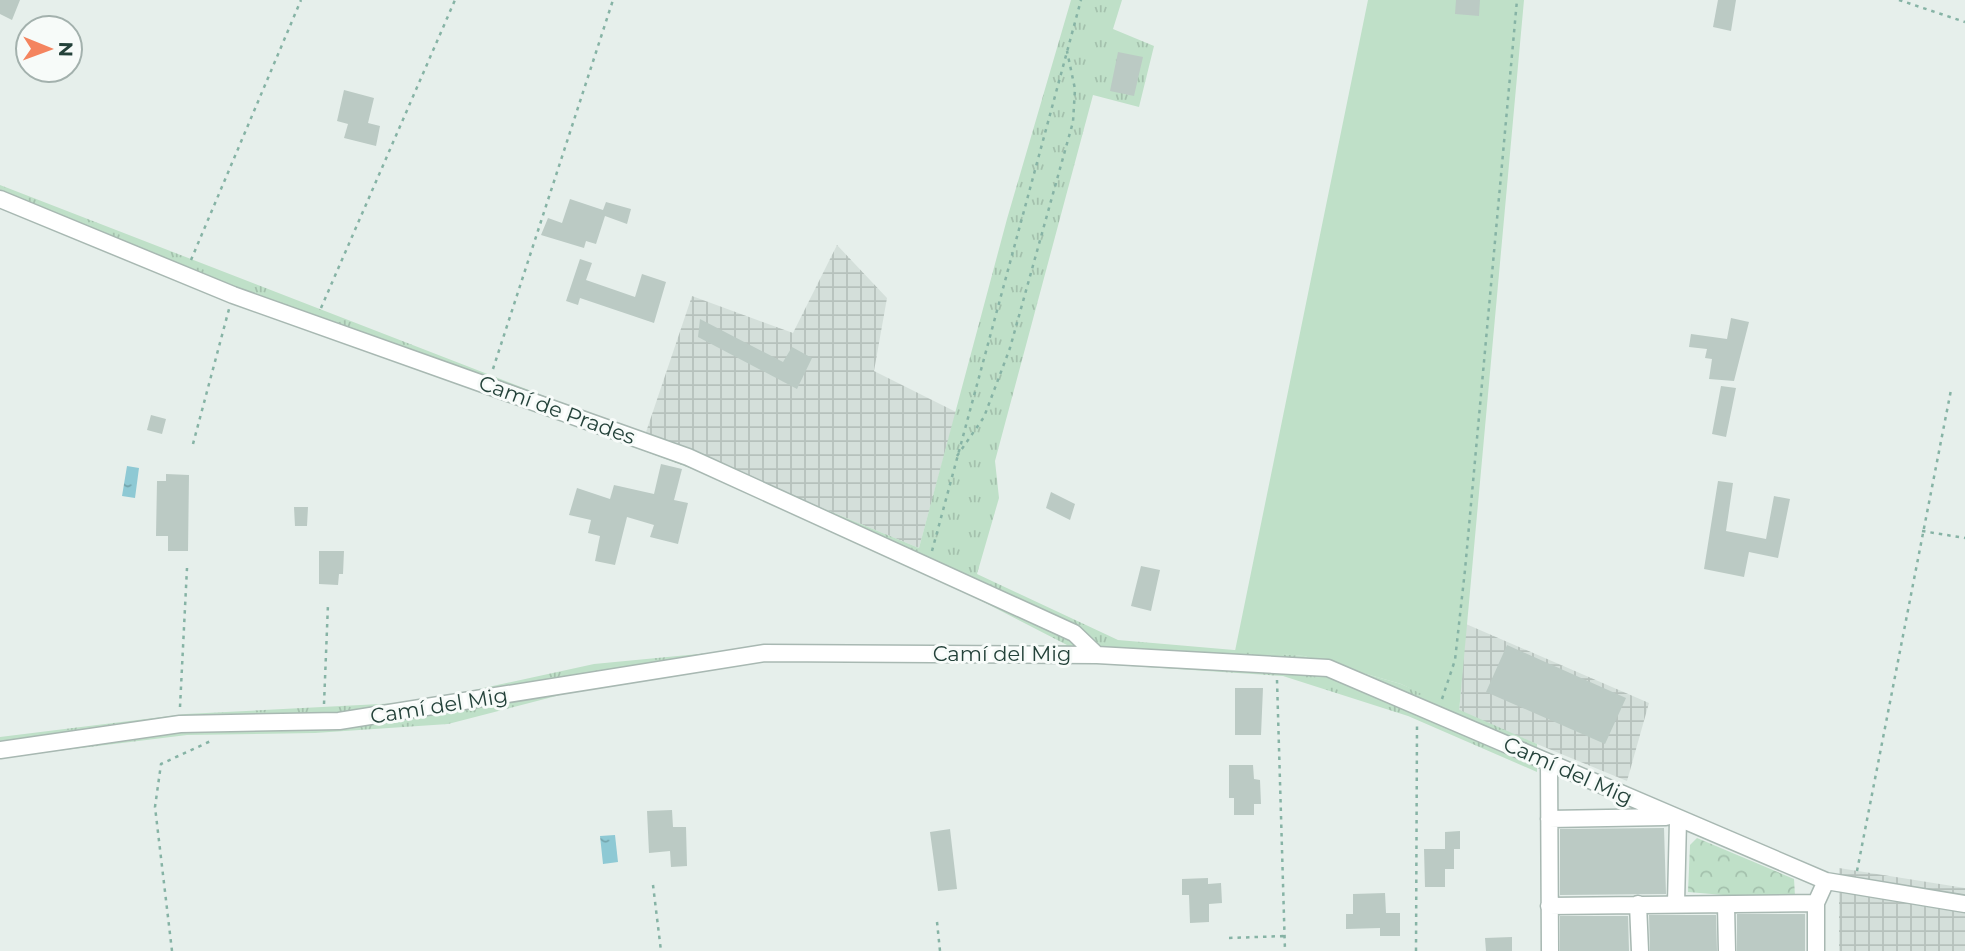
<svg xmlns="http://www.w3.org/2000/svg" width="1965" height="951" font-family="Montserrat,sans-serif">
<defs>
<pattern id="industrial-grid" width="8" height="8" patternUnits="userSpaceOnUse" patternTransform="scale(1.75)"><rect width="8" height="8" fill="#d4dfda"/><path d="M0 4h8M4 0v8" fill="none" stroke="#b6c1bc"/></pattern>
<pattern id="grass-tufts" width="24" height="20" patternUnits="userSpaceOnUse" patternTransform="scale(1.75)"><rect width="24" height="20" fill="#bfe0c8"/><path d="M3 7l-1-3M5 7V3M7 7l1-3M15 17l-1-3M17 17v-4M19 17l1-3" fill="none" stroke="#a4c1ad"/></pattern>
<pattern id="park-crowns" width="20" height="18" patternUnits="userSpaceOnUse" patternTransform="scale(1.75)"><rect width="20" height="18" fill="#bfe0c8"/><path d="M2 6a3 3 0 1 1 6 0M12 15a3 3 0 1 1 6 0" fill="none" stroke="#a4c1ad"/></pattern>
<pattern id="water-ripples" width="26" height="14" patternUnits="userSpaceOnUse" patternTransform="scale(1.75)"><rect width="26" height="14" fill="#8ec9d4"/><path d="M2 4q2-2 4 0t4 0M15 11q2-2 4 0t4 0" fill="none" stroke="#74a5ad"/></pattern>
</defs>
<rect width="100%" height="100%" fill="#e6efeb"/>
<!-- industrial -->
<path fill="url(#industrial-grid)" d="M 837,245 L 887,298 L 874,371 L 956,412 L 919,548 L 645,435 L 692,296 L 793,333 Z
M 1466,624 L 1649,703 L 1627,781 L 1459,712 Z
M 1839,868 L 1965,888 L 1965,951 L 1839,951 Z"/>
<!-- grass -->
<path fill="url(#grass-tufts)" d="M 1071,0 L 1122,0 L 1113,29 L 1154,46 L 1139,107 L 1093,95 L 995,461 L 999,498 L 977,574 L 1118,640 L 1304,656 L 1401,684 L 1537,744 L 1537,772 L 1408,716 L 1283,676 L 1069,662 L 766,661 L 564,694 L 448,724 L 315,733 L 187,735 L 0,758 L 0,737 L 186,714 L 419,702 L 594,664 L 773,647 L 1067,645 L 931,575 L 706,474 L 138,263 L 0,208 L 0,185 L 645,435 L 919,548 L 1007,219 Z"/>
<!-- park -->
<path fill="url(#park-crowns)" d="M 1697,838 L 1794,879 L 1795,896 L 1735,896 L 1688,892 L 1690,845 Z"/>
<!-- garden -->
<path fill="#bfe0c8" d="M 1368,0 L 1524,0 L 1459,712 L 1401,684 L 1304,656 L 1235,651 Z"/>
<!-- water -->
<path fill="url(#water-ripples)" d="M 127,466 L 139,468 L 135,498 L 122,496 Z
M 615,835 L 618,862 L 603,864 L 600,836 Z"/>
<!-- building -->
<path fill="#bbcac4" d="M 0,0 L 20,0 L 12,20 L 0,14 Z
M 1456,0 L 1480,0 L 1479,16 L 1455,14 Z
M 1718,0 L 1736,0 L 1731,31 L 1713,27 Z
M 1118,52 L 1143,57 L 1134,96 L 1110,91 Z
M 344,90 L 374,98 L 368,123 L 380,126 L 376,146 L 344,138 L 348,124 L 337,121 Z
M 570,199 L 603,210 L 606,202 L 631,209 L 627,224 L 605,216 L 596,244 L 586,241 L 584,248 L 541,235 L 548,218 L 562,223 Z
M 580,259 L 592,263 L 586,280 L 635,297 L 642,274 L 666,282 L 654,323 L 580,298 L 578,305 L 566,301 Z
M 1731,318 L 1749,322 L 1734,381 L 1709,379 L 1712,359 L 1705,358 L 1707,349 L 1689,347 L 1691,334 L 1727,339 Z
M 700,319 L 783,362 L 792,347 L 812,358 L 797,389 L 698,337 Z
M 1721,386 L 1736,388 L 1726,437 L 1712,434 Z
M 151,415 L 166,419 L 162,434 L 147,430 Z
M 661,464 L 682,469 L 674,500 L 688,503 L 678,544 L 650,537 L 654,525 L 627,517 L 615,565 L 595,561 L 600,536 L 588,533 L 591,520 L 569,515 L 577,488 L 610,499 L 614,485 L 654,494 Z
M 166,474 L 189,475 L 188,551 L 168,551 L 168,536 L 156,536 L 157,481 L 166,481 Z
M 1718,481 L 1733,483 L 1726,531 L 1766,539 L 1774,496 L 1790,499 L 1778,558 L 1749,552 L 1744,577 L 1704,569 Z
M 1051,492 L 1075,504 L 1070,520 L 1046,508 Z
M 294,507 L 308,507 L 307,526 L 295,526 Z
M 319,551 L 344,551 L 343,574 L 339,574 L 338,585 L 319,584 Z
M 1141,566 L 1160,570 L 1151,611 L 1131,606 Z
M 1507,645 L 1626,698 L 1605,744 L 1486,692 Z
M 1235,688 L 1263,688 L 1261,735 L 1235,735 Z
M 1229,765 L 1253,765 L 1254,779 L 1260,780 L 1261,804 L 1254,804 L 1254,815 L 1234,815 L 1234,798 L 1229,798 Z
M 672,810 L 673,827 L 686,827 L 687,866 L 671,867 L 670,851 L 649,853 L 647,811 Z
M 1664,828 L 1666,894 L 1560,895 L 1560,829 Z
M 950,829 L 957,889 L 938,891 L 930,832 Z
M 1460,831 L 1460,849 L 1445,849 L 1445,832 Z
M 1424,849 L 1454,849 L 1454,869 L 1445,869 L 1445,887 L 1425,887 Z
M 1208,878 L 1208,884 L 1221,883 L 1222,903 L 1209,904 L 1209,922 L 1190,923 L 1189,895 L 1182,895 L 1182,879 Z
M 1385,893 L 1386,913 L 1400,913 L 1400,936 L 1380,936 L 1380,928 L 1346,929 L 1346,914 L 1353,914 L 1353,894 Z
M 1737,914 L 1805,914 L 1805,951 L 1737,951 Z
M 1649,915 L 1716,915 L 1717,951 L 1650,951 Z
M 1560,916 L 1628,916 L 1629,951 L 1560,951 Z
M 1512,937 L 1512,951 L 1486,951 L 1485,938 Z"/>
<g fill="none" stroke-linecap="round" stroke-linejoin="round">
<!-- minor casing -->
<g stroke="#a8b8b2" stroke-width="19">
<path id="minor" d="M 0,199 L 233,295 L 688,457 L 1074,633 L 1097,655
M 0,750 L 180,724 L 339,721 L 765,653 L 1097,655 L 1328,668 L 1826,881 L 1965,904
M 1549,763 L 1550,951
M 1549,819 L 1666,817
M 1676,903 L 1678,820
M 1638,904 L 1640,951
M 1726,905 L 1727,951
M 1549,906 L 1816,903
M 1816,951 L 1816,903 L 1826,881"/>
</g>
<!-- path -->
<path stroke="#86b3a5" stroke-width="2.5" stroke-dasharray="3.5 5" stroke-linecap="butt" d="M 1899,0 L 1965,22
M 191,260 L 301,0
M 321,308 L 455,0
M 493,369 L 613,0
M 193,444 L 229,309
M 957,456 L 984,417 L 1010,348 L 1073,122 L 1075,89 L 1067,51
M 1922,531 L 1965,538
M 932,551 L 1081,0
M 1277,680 L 1285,951
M 1442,699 L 1455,660 L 1465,570 L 1517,0
M 324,704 L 328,604
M 180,707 L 187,568
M 1857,871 L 1951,390
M 653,885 L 661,951
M 937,922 L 940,951
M 1229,938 L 1284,936
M 172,951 L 155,807 L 161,764 L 213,740
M 1416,951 L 1417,723"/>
<!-- minor -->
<use href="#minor" stroke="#fff" stroke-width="16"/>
</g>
<g text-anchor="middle" stroke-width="6" stroke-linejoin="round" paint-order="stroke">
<!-- street labels -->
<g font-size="21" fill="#24423a" stroke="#f7fbf9">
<text transform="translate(557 410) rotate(20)" y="7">Camí de Prades</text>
<text x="1002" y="661">Camí del Mig</text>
<text transform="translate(439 706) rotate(-9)" y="7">Camí del Mig</text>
<text transform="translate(1568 771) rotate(24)" y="7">Camí del Mig</text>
</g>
</g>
<!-- north arrow -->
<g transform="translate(49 49) rotate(91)"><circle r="33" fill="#f7fbf9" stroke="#a3b1ad" stroke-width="2"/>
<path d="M0-5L12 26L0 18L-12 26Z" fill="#f4845f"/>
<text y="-10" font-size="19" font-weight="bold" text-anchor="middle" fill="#24423a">N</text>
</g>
</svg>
